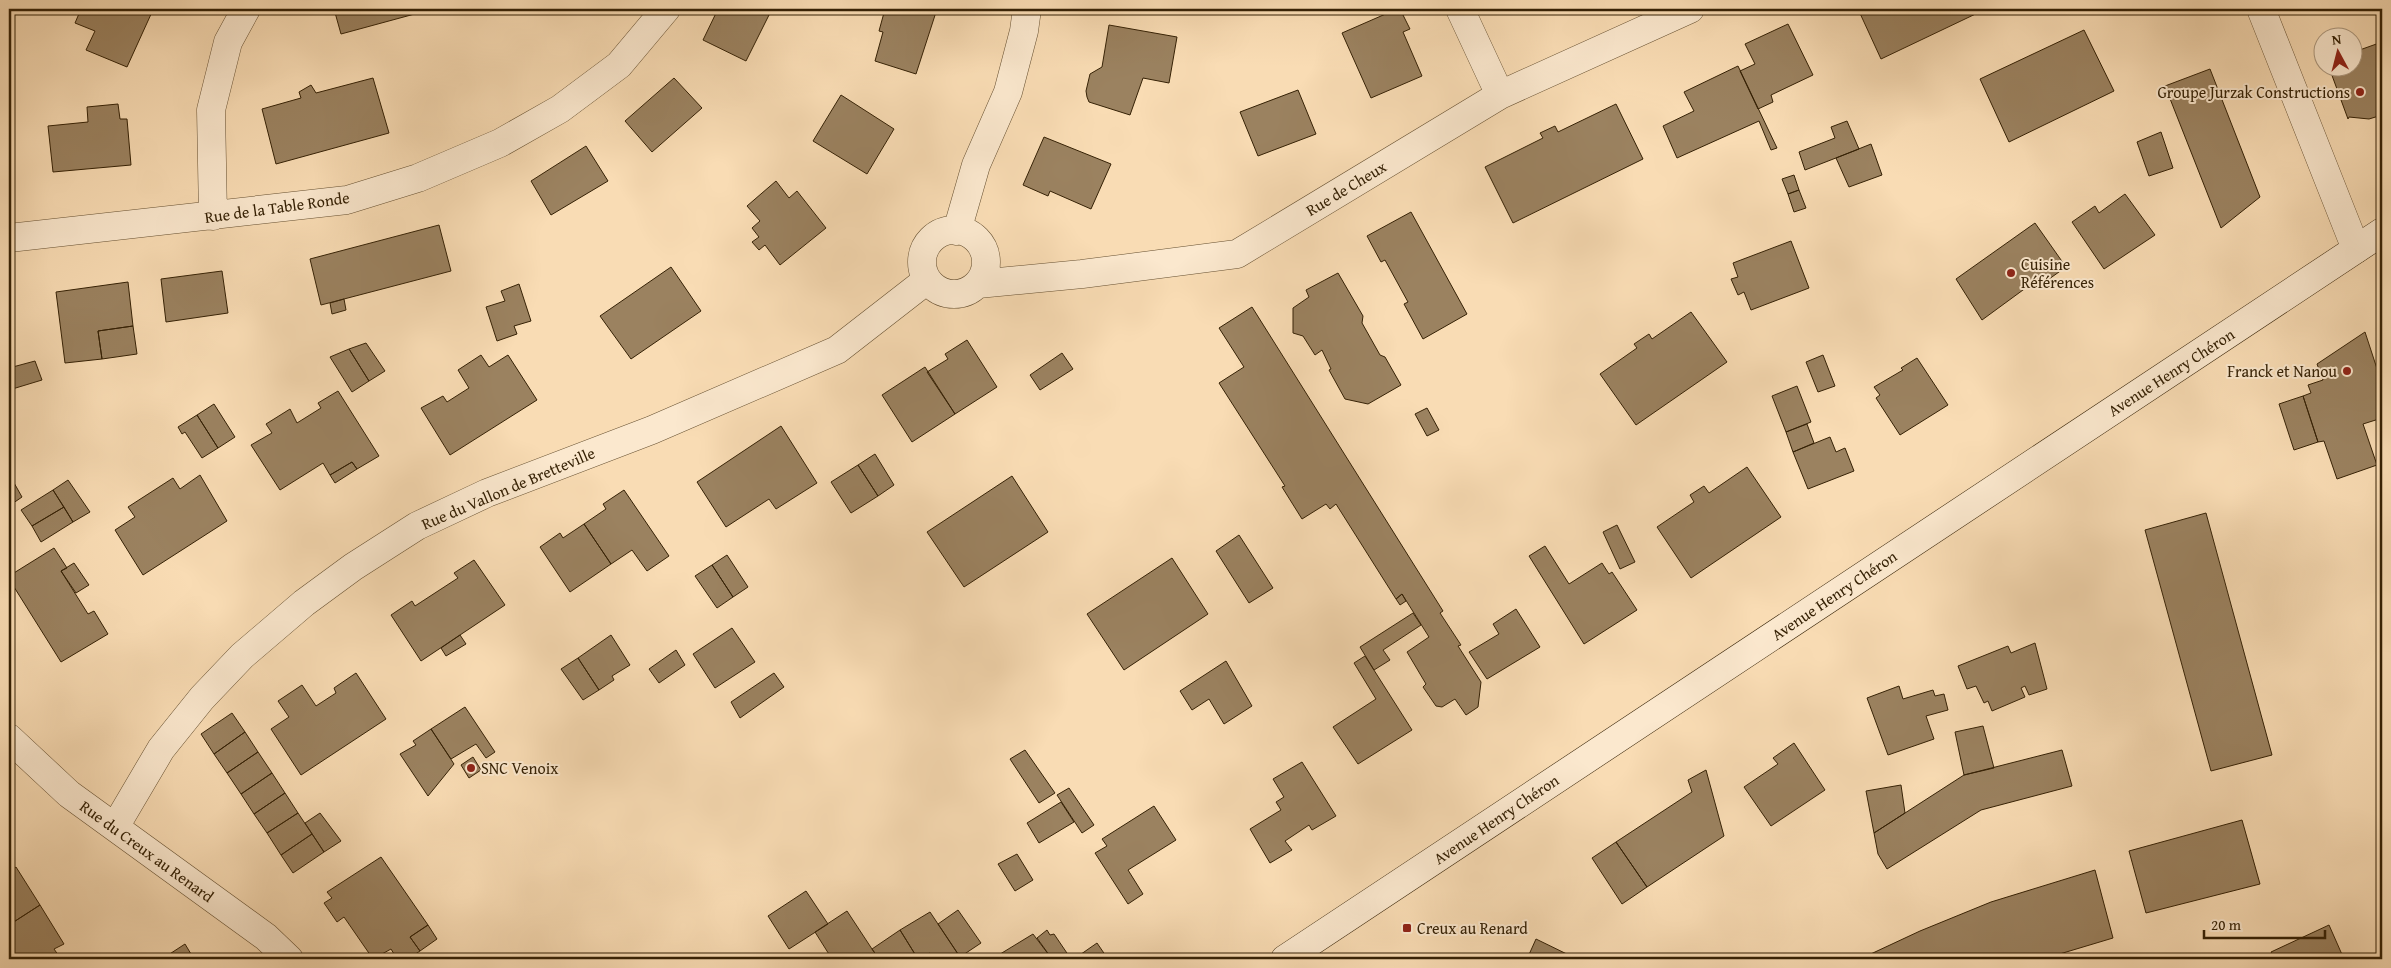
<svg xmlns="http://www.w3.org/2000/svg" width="2391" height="968" font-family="'Gentium Book Plus',serif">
<rect width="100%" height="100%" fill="#f9dcb4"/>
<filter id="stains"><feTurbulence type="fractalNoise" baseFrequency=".004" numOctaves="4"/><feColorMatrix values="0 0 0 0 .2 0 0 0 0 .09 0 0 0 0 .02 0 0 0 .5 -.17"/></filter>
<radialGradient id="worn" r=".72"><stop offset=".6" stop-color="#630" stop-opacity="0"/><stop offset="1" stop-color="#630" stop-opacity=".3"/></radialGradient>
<!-- building -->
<path fill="#9b8260" stroke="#352105" d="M 81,9 L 144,9 L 152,12 L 127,67 L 86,50 L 95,31 L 75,23 Z
M 334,9 L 433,9 L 341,34 Z
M 718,9 L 761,9 L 770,13 L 746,61 L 703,40 Z
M 885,9 L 937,9 L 916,74 L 875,61 L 883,32 L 879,31 Z
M 1397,9 L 1400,9 L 1410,29 L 1403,32 L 1422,76 L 1371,98 L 1342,33 Z
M 1858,9 L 1986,9 L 1881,59 Z
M 1788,24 L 1813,75 L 1771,95 L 1773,102 L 1758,109 L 1740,71 L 1755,64 L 1745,44 Z
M 1109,25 L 1177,37 L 1169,83 L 1143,78 L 1130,115 L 1089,102 L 1087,97 L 1086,91 L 1090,74 L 1102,67 Z
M 2084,30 L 2114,91 L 2009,142 L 1980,79 Z
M 2382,42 L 2382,115 L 2369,119 L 2349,117 L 2348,119 L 2330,70 L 2333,68 L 2354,68 L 2354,52 Z
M 1738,66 L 1777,148 L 1771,150 L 1759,121 L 1677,158 L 1663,126 L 1694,111 L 1684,92 Z
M 2210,69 L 2260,197 L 2221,228 L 2165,86 Z
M 373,78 L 389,133 L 276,164 L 262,109 L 301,98 L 299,92 L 311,85 L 316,93 Z
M 674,78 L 702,108 L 652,152 L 625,121 Z
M 1298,90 L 1316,134 L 1258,156 L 1240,112 Z
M 841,95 L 894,129 L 867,174 L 813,141 Z
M 118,104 L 120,119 L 127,119 L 131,165 L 53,172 L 48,126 L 88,122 L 87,107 Z
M 1616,104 L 1643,159 L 1513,223 L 1485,167 L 1543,138 L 1540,133 L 1555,126 L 1558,132 Z
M 1847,121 L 1859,149 L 1805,170 L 1799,152 L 1835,138 L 1831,127 Z
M 2161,132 L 2173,168 L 2149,176 L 2137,142 Z
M 1044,137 L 1111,164 L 1091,209 L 1050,191 L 1048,196 L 1023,185 Z
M 1871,144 L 1882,175 L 1849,187 L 1836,158 Z
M 586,146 L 608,181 L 551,215 L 531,181 Z
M 1794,175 L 1799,190 L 1788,194 L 1782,179 Z
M 776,181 L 789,198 L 797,191 L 826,228 L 780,265 L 765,245 L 759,250 L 752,242 L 759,237 L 752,228 L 760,221 L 747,206 Z
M 1799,190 L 1806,208 L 1794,212 L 1788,194 Z
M 2125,194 L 2155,235 L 2104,269 L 2072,222 L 2095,206 L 2099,213 Z
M 1411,212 L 1467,314 L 1423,339 L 1404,304 L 1408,302 L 1385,260 L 1381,262 L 1367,236 Z
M 2035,223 L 2066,267 L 2042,284 L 2038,279 L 1982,320 L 1956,279 Z
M 439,225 L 451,271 L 321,305 L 310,259 Z
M 1791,241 L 1809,288 L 1751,310 L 1744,292 L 1738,295 L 1731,279 L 1738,277 L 1733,263 Z
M 671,267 L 701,311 L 631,359 L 600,316 Z
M 222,271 L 228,313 L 166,322 L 161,279 Z
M 1338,273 L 1363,316 L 1362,323 L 1380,355 L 1385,357 L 1401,385 L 1368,404 L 1345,399 L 1329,370 L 1331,369 L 1322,350 L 1315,355 L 1303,336 L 1293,333 L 1293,308 L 1309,297 L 1306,290 Z
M 128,282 L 133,326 L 98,331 L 102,359 L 65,363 L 56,292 Z
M 519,284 L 531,321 L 514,326 L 517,334 L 497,341 L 486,307 L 505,301 L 501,291 Z
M 344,299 L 346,310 L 332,314 L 330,303 Z
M 1252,307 L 1443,611 L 1440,613 L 1461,645 L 1458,646 L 1481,682 L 1478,707 L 1466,715 L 1455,699 L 1442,707 L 1436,706 L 1423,687 L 1426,684 L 1407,652 L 1429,637 L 1402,594 L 1396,599 L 1336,504 L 1330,509 L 1326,504 L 1302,519 L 1282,487 L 1285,486 L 1219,383 L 1244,367 L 1219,328 Z
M 1691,312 L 1727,362 L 1636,425 L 1600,374 L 1637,348 L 1634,344 L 1649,334 L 1652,339 Z
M 133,326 L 137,354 L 102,359 L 98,331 Z
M 2365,332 L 2382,384 L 2382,418 L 2363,424 L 2377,465 L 2337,479 L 2324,441 L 2318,442 L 2303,396 L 2311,393 L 2308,385 L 2323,380 L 2317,364 Z
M 967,340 L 997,387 L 955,414 L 927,372 L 948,359 L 945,354 Z
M 366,343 L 385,371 L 369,381 L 349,349 Z
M 349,349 L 369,381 L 352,392 L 330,357 Z
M 1062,353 L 1073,369 L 1040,390 L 1030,375 Z
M 481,355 L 489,367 L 508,355 L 537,400 L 450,455 L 421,408 L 443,396 L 447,402 L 469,388 L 458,370 Z
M 1823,355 L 1835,386 L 1818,392 L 1806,362 Z
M 1917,358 L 1948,405 L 1900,435 L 1876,398 L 1880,395 L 1874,387 L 1903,370 L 1901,368 Z
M 35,361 L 42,380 L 9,390 L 9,368 Z
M 925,367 L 955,414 L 912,442 L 882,395 Z
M 1797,386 L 1811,422 L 1786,432 L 1772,396 Z
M 338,391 L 379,456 L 357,469 L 352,462 L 330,475 L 323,463 L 280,490 L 251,445 L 272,433 L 266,424 L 290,409 L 297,423 L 321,408 L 318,403 Z
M 2303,396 L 2318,442 L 2294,450 L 2279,404 Z
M 214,404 L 235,437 L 218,448 L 197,415 Z
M 1427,408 L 1439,430 L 1427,436 L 1415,414 Z
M 197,415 L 218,448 L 202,458 L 185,432 L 182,434 L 178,427 Z
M 1807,424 L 1814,443 L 1793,452 L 1786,432 Z
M 781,426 L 817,483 L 776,509 L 769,499 L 726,527 L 697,482 Z
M 1830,437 L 1836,452 L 1845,448 L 1854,471 L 1808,489 L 1793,452 Z
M 875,454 L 894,485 L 878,496 L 858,465 Z
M 352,462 L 357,469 L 335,483 L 330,475 Z
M 858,465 L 878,496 L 851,513 L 831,482 Z
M 1747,467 L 1781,517 L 1691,578 L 1657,527 L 1694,502 L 1690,495 L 1704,486 L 1709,493 Z
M 9,474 L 22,497 L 9,506 Z
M 200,475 L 227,521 L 143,575 L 115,530 L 135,517 L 128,507 L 173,478 L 180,489 Z
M 1012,476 L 1048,532 L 964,587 L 927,532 Z
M 68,480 L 90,512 L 73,522 L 53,490 Z
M 53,490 L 64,507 L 32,526 L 21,510 Z
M 624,490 L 669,556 L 647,571 L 632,550 L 611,564 L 584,524 L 606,509 L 603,504 Z
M 64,507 L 73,522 L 41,542 L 32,526 Z
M 2206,513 L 2272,755 L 2211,771 L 2145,530 Z
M 584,524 L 611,564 L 570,592 L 540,547 L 560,533 L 563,538 Z
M 1617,525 L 1635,562 L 1620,569 L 1603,532 Z
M 1239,535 L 1273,588 L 1249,603 L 1216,551 Z
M 1545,546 L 1569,584 L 1602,563 L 1609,574 L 1612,572 L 1637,610 L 1584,644 L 1529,556 Z
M 54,548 L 67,568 L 61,571 L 88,614 L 94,611 L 108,634 L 61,662 L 9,579 L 9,576 Z
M 727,555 L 748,587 L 733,597 L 712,565 Z
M 1172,558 L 1208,614 L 1124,670 L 1087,614 Z
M 474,560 L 505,605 L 421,661 L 391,615 L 412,601 L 415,606 L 458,578 L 454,573 Z
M 74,563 L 89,585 L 76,593 L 61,571 Z
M 712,565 L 733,597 L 717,608 L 695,576 Z
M 1402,594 L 1406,601 L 1400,605 L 1396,599 Z
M 1516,609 L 1540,647 L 1487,679 L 1469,652 L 1499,634 L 1493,624 Z
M 1413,613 L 1421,625 L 1383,650 L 1390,660 L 1374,670 L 1360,647 Z
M 732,628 L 755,662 L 715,688 L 693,654 Z
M 460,635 L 466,644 L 446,656 L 441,648 Z
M 611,635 L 630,665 L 612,676 L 614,680 L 599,690 L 578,658 Z
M 2035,643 L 2047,689 L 2029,695 L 2025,686 L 2021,688 L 2025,697 L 1992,711 L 1988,701 L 1984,703 L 1976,686 L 1967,689 L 1958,666 L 2008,646 L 2011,653 Z
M 676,650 L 685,665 L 659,683 L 649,669 Z
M 1365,656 L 1412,730 L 1358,764 L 1333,727 L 1376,699 L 1354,663 Z
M 578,658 L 599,690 L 583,700 L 561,669 Z
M 1226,661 L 1252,706 L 1224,724 L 1209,699 L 1192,710 L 1180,691 Z
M 356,673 L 386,719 L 301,775 L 271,729 L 289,717 L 278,701 L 302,685 L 316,706 L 336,693 L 334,688 Z
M 774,673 L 784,687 L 740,718 L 731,702 Z
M 1899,686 L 1903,699 L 1933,690 L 1935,696 L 1944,694 L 1948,710 L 1926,716 L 1934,739 L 1888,755 L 1867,698 Z
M 465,707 L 495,752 L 486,758 L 476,744 L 451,759 L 431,729 Z
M 232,713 L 245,732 L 214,754 L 201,734 Z
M 1983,726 L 1994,768 L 1964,775 L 1955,732 Z
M 431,729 L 454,764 L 428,796 L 400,754 L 416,745 L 413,741 Z
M 245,732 L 258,752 L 227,773 L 214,754 Z
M 1794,743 L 1825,790 L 1771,826 L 1744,787 L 1778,764 L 1773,758 Z
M 1025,750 L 1055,793 L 1039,803 L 1010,759 Z
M 2062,750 L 2072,786 L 1981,810 L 1887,869 L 1878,854 L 1874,833 L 1964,775 Z
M 258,752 L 272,773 L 241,794 L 227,773 Z
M 473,757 L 481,770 L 469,778 L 461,765 Z
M 1302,762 L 1336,816 L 1312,830 L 1309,825 L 1285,841 L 1292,850 L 1270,863 L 1250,829 L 1281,810 L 1276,802 L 1284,797 L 1273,779 Z
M 1706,770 L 1724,836 L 1647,887 L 1616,842 L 1692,792 L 1688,780 Z
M 272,773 L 285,793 L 254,814 L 241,794 Z
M 1901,785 L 1905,813 L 1874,833 L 1866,791 Z
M 1069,788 L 1094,825 L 1082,833 L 1057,795 Z
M 285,793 L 298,813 L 267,833 L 254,814 Z
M 1061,802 L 1074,822 L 1039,843 L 1027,823 Z
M 1154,806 L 1176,840 L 1128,870 L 1143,894 L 1128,904 L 1095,853 L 1107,846 L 1102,839 Z
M 298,813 L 312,834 L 281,855 L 267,833 Z
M 320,813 L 341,841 L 324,852 L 305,823 Z
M 2242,820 L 2260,884 L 2146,913 L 2129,851 Z
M 312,834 L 324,852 L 293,873 L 281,855 Z
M 1616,842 L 1647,887 L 1622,904 L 1592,858 Z
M 1017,854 L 1033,880 L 1015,891 L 998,864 Z
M 381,857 L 428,925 L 410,937 L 420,951 L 408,959 L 397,959 L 391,949 L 373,959 L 344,917 L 337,922 L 324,903 L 332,898 L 327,892 Z
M 16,867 L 40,905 L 9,925 L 9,872 Z
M 2095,870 L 2113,938 L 2043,959 L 1860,959 L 1920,931 L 1991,902 Z
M 806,891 L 828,924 L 789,949 L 768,916 Z
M 40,905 L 64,944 L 54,949 L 61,959 L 9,959 L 9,925 Z
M 958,910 L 981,943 L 960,957 L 938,924 Z
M 847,911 L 872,949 L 879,959 L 832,959 L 815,932 Z
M 930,912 L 960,957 L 956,959 L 935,959 L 930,953 L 918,959 L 900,930 Z
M 428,925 L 437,939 L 420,951 L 410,937 Z
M 2329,925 L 2344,959 L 2275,959 L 2271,952 Z
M 900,930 L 918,959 L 879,959 L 872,949 Z
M 1047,930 L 1050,935 L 1054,934 L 1071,959 L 1052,959 L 1037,938 Z
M 1033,934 L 1052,959 L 992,959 Z
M 1536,939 L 1575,958 L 1574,959 L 1527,959 Z
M 1097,943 L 1108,959 L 1074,959 Z
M 185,944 L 194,959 L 166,959 L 165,957 Z"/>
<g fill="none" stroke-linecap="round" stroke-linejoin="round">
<!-- minor casing -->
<g stroke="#665031" stroke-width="29">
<path id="minor" d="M 1460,9 L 1500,95
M 213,216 L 211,110 L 228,42 L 246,9
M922 262a32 32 0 1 1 64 0a32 32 0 1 1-64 0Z
M 957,231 L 976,165 L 1008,92 L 1024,31 L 1027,9
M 9,238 L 347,200 L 418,178 L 500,143 L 560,109 L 619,65 L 666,9
M 978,284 L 1082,274 L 1237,254 L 1500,95 L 1690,9
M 9,738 L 69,794 L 266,937 L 289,959
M 115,827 L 161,749 L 202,698 L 242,656 L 304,603 L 353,567 L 417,526 L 487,493 L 652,430 L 837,350 L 927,280"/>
</g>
<!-- tertiary casing -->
<g stroke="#665031" stroke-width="29">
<path id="tertiary" d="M 2261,9 L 2356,249"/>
</g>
<!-- secondary casing -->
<g stroke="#352105" stroke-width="29">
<path id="secondary" d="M 1285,959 L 2382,232"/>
</g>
<!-- minor -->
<use href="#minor" stroke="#fbe8ce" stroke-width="28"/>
<!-- tertiary -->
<use href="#tertiary" stroke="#fbe8ce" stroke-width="28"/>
<!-- secondary -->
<use href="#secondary" stroke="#fbe8ce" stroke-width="28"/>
</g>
<!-- markers -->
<g fill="#8f2418" stroke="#fbe8ce" stroke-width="2">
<circle cx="2360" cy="92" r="5"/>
<circle cx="2011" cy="273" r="5"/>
<circle cx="2347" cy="371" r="5"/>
<circle cx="471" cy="768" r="5"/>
<rect x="1402" y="923" width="10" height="10" rx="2.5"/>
</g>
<g text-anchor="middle" stroke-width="4" stroke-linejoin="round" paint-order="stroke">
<!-- poi labels -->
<g font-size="16" fill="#352105" stroke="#fbe8ce" text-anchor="start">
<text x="2350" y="98" text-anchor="end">Groupe Jurzak Constructions</text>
<text x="2021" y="270">Cuisine<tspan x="2021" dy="18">Références</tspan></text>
<text x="2337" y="377" text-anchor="end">Franck et Nanou</text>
<text x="481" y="774">SNC Venoix</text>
<text x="1417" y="934">Creux au Renard</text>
</g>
<!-- street labels -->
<g font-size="16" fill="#352105" stroke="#fbe8ce">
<text transform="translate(1346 188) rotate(-31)" y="6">Rue de Cheux</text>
<text transform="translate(277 207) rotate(-8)" y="6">Rue de la Table Ronde</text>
<text transform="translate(2171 372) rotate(-33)" y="6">Avenue Henry Chéron</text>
<text transform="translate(508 488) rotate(-23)" y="6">Rue du Vallon de Bretteville</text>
<text transform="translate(1834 595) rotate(-34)" y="6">Avenue Henry Chéron</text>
<text transform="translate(1496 819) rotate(-34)" y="6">Avenue Henry Chéron</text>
<text transform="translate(147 851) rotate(36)" y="6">Rue du Creux au Renard</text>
</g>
</g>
<!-- margin -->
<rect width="2391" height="968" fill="none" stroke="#f9dcb4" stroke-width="30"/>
<rect x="10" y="10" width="2371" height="948" fill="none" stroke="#352105" stroke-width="2.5"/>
<rect x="15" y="15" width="2361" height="938" fill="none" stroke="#352105"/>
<!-- north arrow -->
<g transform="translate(2338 52) rotate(353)"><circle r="24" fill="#fbe8ce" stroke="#ac987e"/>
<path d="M0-4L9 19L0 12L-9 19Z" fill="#8f2418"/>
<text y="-8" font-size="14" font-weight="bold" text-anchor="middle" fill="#352105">N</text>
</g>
<!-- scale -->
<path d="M2204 930v8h121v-8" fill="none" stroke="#352105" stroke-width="2.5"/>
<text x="2211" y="930" font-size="15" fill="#352105" stroke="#fbe8ce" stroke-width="4" paint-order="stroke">20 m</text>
<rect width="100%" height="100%" filter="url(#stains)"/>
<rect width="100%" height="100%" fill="url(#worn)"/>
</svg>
